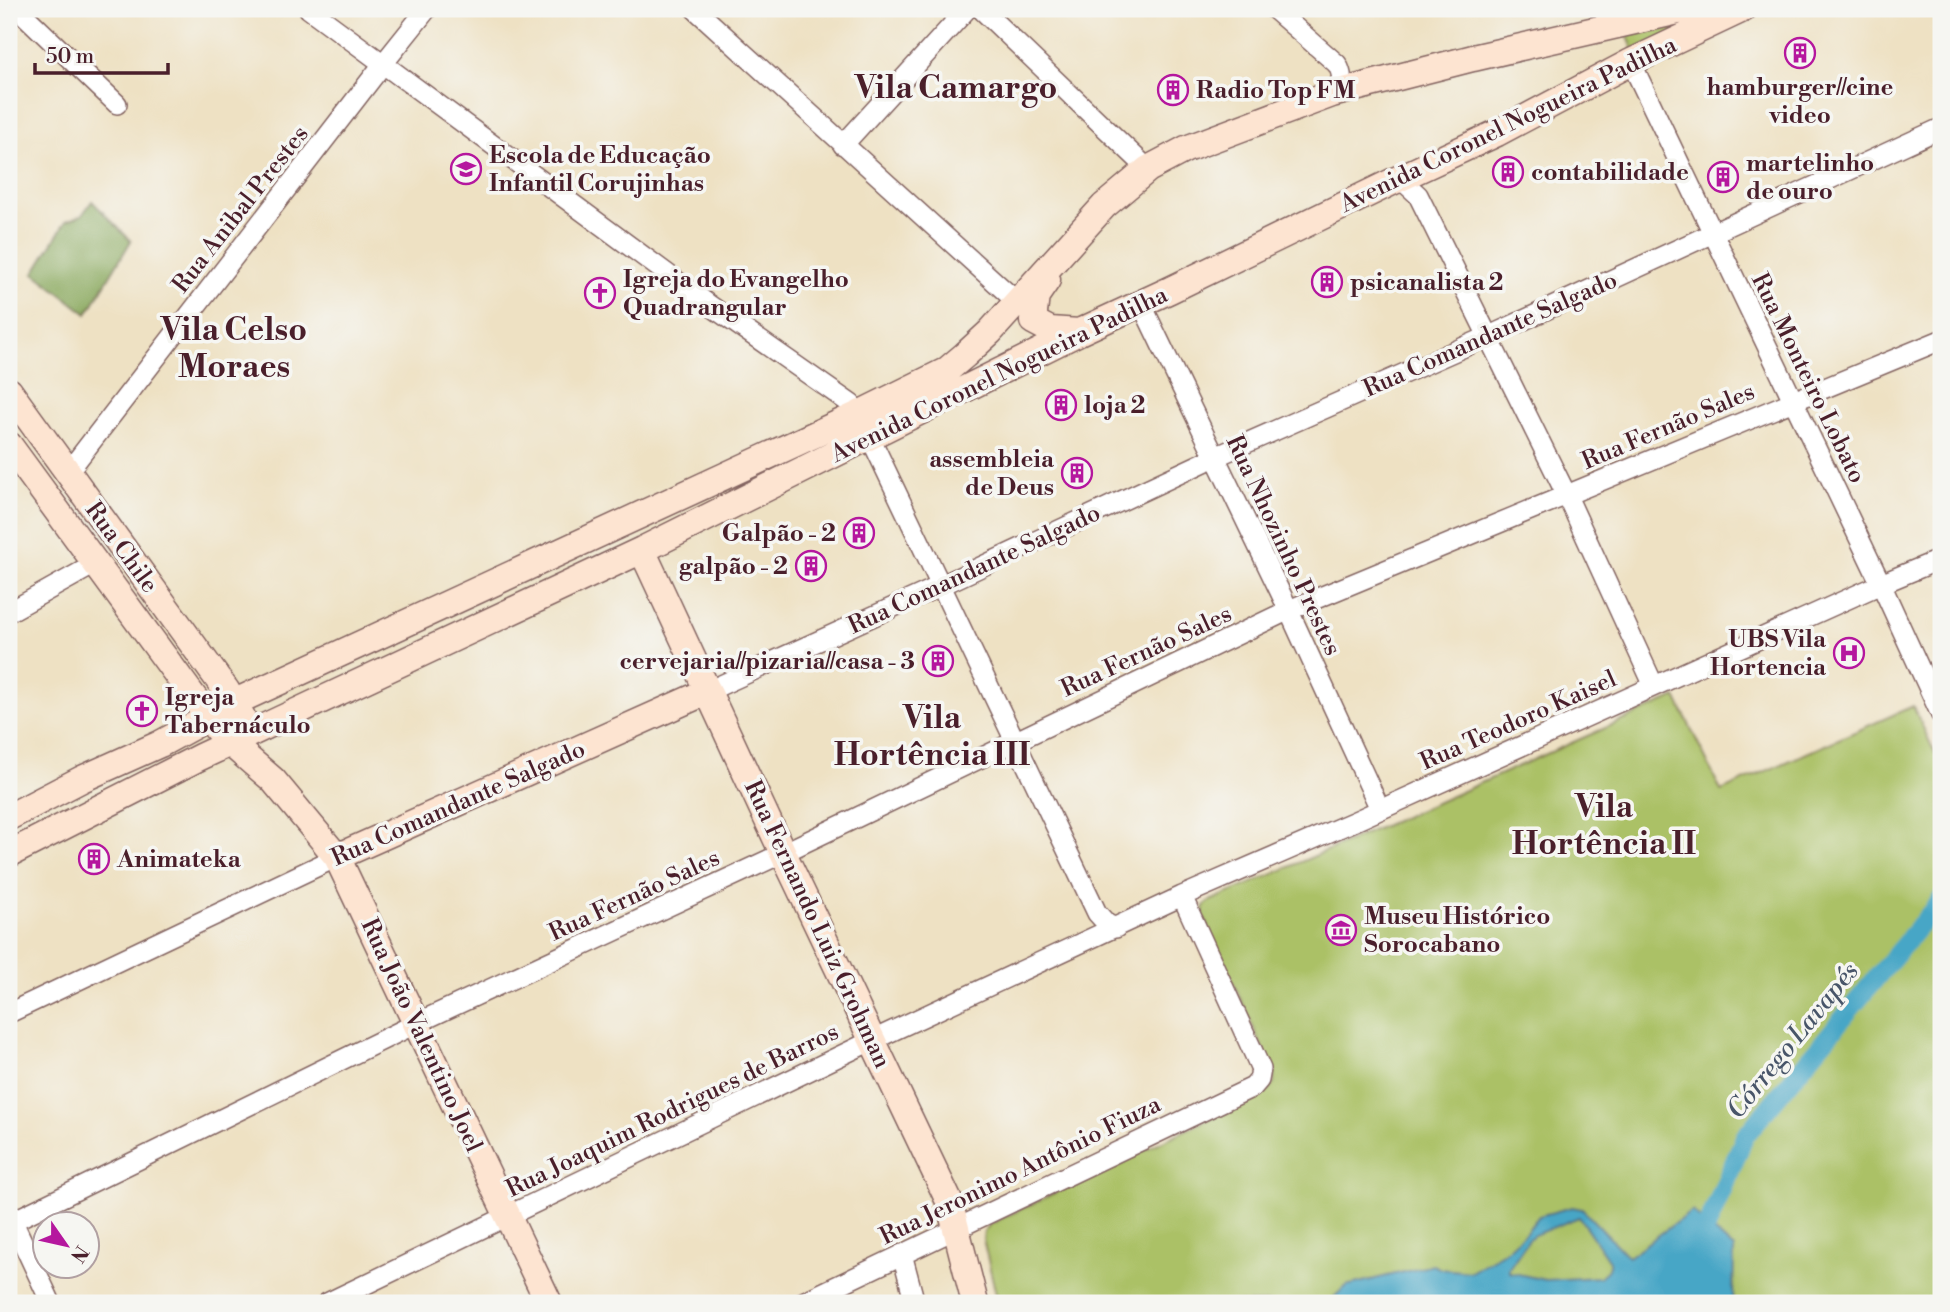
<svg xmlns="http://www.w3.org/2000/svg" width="1950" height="1312" font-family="'Libre Bodoni',serif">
<rect width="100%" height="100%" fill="#f6f6f2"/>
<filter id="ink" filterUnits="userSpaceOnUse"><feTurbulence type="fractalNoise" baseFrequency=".0143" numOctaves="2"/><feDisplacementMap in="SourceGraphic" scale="14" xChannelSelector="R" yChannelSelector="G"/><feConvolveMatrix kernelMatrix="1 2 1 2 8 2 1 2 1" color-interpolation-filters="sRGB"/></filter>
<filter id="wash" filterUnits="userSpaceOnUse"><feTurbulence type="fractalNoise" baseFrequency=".00686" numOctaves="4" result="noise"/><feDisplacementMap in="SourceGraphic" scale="28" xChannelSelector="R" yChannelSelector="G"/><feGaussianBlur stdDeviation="1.57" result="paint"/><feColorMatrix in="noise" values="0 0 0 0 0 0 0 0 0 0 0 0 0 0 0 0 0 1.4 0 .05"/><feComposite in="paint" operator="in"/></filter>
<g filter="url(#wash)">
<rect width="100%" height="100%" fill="#eee1c3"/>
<!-- green -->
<path fill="#abc166" stroke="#7a7048" stroke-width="2" d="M 1707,14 L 1636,56 L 1626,32 Z
M 1676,697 L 1721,791 L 1913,706 L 1941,766 L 1941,1303 L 998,1303 L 983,1239 L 984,1232 L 990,1224 L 1269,1090 L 1274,1083 L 1274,1074 L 1203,915 L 1204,906 L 1210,901 C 1366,835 1520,765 1676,697 Z"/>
<!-- forest -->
<path fill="#88a75b" stroke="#696343" stroke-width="2" d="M 92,201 L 131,241 L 87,314 L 34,273 L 66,221 L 82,215 Z"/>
<!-- water -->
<path fill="#46a6c6" stroke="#486278" stroke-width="2" fill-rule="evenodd" d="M 1572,1207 L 1582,1209 L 1628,1257 L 1692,1211 L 1734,1249 L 1733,1303 L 1328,1303 L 1346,1286 L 1433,1265 L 1441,1269 L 1471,1272 L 1507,1250 L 1526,1232 L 1539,1216 ZM 1579,1217 L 1609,1261 C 1610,1270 1606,1272 1599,1277 L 1545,1280 L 1509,1272 L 1509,1268 L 1529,1239 L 1534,1235 Z"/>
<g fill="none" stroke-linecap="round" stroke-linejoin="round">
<!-- canal -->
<path stroke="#46a6c6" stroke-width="19" d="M 1698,1248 L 1745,1136 L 1941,900"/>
</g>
</g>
<g filter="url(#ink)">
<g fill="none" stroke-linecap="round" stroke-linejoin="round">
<!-- street casing -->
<g stroke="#836360" stroke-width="22">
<path id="street" d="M 18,9 L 117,104
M 309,9 L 708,304 L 851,404 L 859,414 L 1097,913 L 1107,924 L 1116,928
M 695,9 L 1017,302
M 981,9 L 1148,169
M 1274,9 L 1337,64 C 1345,78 1341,82 1332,94
M 1631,62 L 1881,584 L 1941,715
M 843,145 L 967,9
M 1394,181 L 1406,184 L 1418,195 L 1567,496 L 1654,686
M 1141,303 L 1282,596 L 1380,809
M 68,472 L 383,64 L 427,9
M 9,612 L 95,564
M 708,691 L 940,586 L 1215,457 L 1498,332 L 1941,128
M 9,1013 L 337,857
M 9,1213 L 51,1303
M 9,1223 L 417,1023 L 783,853 L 1289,610 L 1941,340
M 902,1254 L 915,1303
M 327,1303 L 873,1040 L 1182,896 L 1355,821 L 1881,584 L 1941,559
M 801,1303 L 1253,1087 L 1259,1080 L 1261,1069 L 1182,896"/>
</g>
<!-- secondary casing -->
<g stroke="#836360" stroke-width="29">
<path id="secondary" d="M 1047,280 L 1036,296 L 1033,321 L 1050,330 L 1079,332
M 9,391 L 226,690 L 242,717
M 9,445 L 222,736 L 273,780 L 337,857 L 549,1303
M 642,550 L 783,853 L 949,1201 L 975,1303
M 9,817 L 82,779 L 160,744 L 246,697 L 859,414 L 946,371 L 965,355 L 990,332 L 1104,206 L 1148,169 L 1186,149 L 1332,94 L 1473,58 L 1687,9
M 9,854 L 200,757 L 642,550 L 1079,332 L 1170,290 L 1394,181 L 1497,133 L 1631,62 L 1743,9
M 337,857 L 708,691"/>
</g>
<!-- street -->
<use href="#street" stroke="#fff" stroke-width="19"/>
<!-- secondary -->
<use href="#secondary" stroke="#fde4d1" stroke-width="26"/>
</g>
</g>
<!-- icons -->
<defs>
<g id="building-ring" transform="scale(1.575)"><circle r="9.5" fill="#f6f6f2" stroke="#b5179e" stroke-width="1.5"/><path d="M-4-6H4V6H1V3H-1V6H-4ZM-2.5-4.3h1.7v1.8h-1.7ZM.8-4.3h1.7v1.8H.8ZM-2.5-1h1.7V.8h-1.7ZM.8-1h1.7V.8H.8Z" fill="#b5179e"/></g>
<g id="school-ring" transform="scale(1.575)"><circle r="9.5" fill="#f6f6f2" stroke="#b5179e" stroke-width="1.5"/><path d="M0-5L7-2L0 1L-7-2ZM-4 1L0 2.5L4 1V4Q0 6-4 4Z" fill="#b5179e"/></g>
<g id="church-ring" transform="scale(1.575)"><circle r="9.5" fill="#f6f6f2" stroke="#b5179e" stroke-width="1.5"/><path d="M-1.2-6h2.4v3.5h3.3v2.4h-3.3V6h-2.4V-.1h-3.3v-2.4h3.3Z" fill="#b5179e"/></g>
<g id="hospital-ring" transform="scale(1.575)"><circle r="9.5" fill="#f6f6f2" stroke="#b5179e" stroke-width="1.5"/><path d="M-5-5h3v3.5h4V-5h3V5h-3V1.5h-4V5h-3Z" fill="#b5179e"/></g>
<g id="museum-ring" transform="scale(1.575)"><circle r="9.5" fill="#f6f6f2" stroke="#b5179e" stroke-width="1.5"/><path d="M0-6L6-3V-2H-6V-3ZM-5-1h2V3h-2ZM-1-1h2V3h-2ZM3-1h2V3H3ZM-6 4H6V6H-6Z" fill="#b5179e"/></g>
</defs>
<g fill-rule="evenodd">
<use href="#building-ring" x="1800" y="53"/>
<use href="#building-ring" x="1173" y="90"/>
<use href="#school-ring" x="466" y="169"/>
<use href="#building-ring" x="1508" y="172"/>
<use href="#building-ring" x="1723" y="177"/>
<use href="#building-ring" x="1327" y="282"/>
<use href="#church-ring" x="600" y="293"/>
<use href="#building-ring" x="1061" y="405"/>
<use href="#building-ring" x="1077" y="473"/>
<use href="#building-ring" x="859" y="533"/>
<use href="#building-ring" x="811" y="566"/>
<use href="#hospital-ring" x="1849" y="653"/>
<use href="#building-ring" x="938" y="661"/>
<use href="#church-ring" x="142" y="711"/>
<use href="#building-ring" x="94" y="859"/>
<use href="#museum-ring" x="1341" y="930"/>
</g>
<g text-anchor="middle" stroke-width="7" stroke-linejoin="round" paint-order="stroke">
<!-- poi labels -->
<g font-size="24" font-weight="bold" fill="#4a1f2b" stroke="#f6f6f2" text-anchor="start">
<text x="1800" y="95" text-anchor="middle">hamburger//cine<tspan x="1800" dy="28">video</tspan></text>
<text x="1196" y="98">Radio Top FM</text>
<text x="489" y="163">Escola de Educação<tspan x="489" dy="28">Infantil Corujinhas</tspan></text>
<text x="1746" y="171">martelinho<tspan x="1746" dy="28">de ouro</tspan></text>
<text x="1531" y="180">contabilidade</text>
<text x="623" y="287">Igreja do Evangelho<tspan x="623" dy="28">Quadrangular</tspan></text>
<text x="1350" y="290">psicanalista 2</text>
<text x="1084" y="413">loja 2</text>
<text x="1054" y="467" text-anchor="end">assembleia<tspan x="1054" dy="28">de Deus</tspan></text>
<text x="836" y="541" text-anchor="end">Galpão - 2</text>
<text x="788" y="574" text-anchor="end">galpão - 2</text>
<text x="1826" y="647" text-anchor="end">UBS Vila<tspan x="1826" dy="28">Hortencia</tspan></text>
<text x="915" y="669" text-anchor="end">cervejaria//pizaria//casa - 3</text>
<text x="165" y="705">Igreja<tspan x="165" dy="28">Tabernáculo</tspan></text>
<text x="117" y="867">Animateka</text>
<text x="1364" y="924">Museu Histórico<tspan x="1364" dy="28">Sorocabano</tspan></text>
</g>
<!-- street labels -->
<g font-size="24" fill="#4a1f2b" stroke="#f6f6f2">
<text transform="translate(1508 124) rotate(-26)" y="8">Avenida Coronel Nogueira Padilha</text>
<text transform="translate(240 209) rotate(-52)" y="8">Rua Anibal Prestes</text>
<text transform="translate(1490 334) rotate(-24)" y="8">Rua Comandante Salgado</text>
<text transform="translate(999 374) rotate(-26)" y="8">Avenida Coronel Nogueira Padilha</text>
<text transform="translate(1809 378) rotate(64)" y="8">Rua Monteiro Lobato</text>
<text transform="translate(1668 426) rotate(-23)" y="8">Rua Fernão Sales</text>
<text transform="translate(1284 545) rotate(65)" y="8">Rua Nhozinho Prestes</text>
<text transform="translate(122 547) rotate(54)" y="8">Rua Chile</text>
<text transform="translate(974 569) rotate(-25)" y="8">Rua Comandante Salgado</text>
<text transform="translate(1146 651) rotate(-25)" y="8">Rua Fernão Sales</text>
<text transform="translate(1518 720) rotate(-24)" y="8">Rua Teodoro Kaisel</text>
<text transform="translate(458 803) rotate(-24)" y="8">Rua Comandante Salgado</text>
<text transform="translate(634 895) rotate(-25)" y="8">Rua Fernão Sales</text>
<text transform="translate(818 924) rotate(65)" y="8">Rua Fernando Luiz Grohman</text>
<text transform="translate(422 1035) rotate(65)" y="8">Rua João Valentino Joel</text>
<text transform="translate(672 1110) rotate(-26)" y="8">Rua Joaquim Rodrigues de Barros</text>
<text transform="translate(1020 1170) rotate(-26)" y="8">Rua Jeronimo Antônio Fiuza</text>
</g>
<!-- water labels -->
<g font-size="26" font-style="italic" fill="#485569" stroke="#f6f6f2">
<text transform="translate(1792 1040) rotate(-51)" y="9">Córrego Lavapés</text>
</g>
<!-- district labels -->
<g font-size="32" font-weight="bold" fill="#4a1f2b" stroke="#f6f6f2">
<text x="956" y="98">Vila Camargo</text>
<text x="234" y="340">Vila Celso<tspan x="234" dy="37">Moraes</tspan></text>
<text x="932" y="728">Vila<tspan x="932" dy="37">Hortência III</tspan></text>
<text x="1604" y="817">Vila<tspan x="1604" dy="37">Hortência II</tspan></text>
</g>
</g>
<!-- margin -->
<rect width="1950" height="1312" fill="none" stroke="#f6f6f2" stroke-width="35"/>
<!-- north arrow -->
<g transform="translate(66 1245) rotate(124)"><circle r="33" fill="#f6f6f2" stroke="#b1a0a2" stroke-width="2"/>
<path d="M0-5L12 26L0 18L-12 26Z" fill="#b5179e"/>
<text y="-10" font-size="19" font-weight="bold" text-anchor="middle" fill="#4a1f2b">N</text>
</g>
<!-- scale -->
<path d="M35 63v10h133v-10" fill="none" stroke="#4a1f2b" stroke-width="3.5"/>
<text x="46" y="63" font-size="21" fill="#4a1f2b" stroke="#f6f6f2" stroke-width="5" paint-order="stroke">50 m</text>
</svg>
